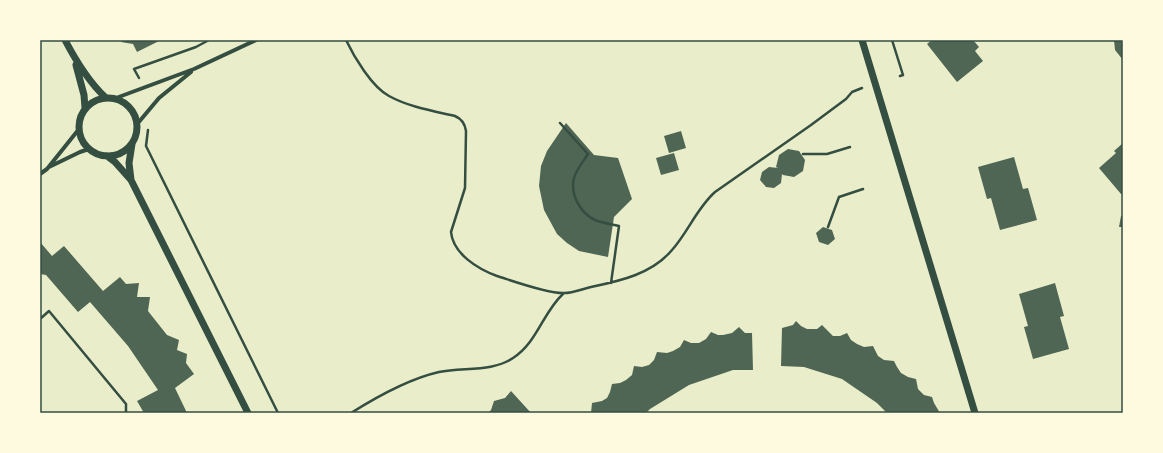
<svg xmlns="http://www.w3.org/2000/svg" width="1163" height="453" font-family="'Roboto Serif',serif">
<rect width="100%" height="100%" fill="#e9edc9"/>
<!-- building -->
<path fill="#4f6655" d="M 122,40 L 161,40 L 137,52 L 133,44 L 121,42 Z
M 932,40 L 973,40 L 979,47 L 975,51 L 983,61 L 957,82 L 927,44 Z
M 1114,40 L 1123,40 L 1123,60 L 1115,50 Z
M 566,123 L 594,155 L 618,158 L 632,199 L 614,217 L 608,257 L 579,251 L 567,243 L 557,234 L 544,210 L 539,186 L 541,166 L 547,151 Z
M 681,131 L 686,148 L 669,153 L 664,136 Z
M 1123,143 L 1123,193 L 1121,194 L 1099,168 L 1116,153 L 1114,151 Z
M 788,149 L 799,151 L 805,160 L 803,171 L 794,177 L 783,175 L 782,174 L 781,183 L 774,188 L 766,187 L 760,180 L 762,172 L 769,167 L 778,168 L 776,167 L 779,155 Z
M 674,153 L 679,170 L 661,175 L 656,158 Z
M 1014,157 L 1023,189 L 1028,188 L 1037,220 L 1000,230 L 991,198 L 987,199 L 978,167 Z
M 1121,216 L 1123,216 L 1123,227 L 1119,227 Z
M 823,227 L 832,230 L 835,239 L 828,245 L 819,242 L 816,233 Z
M 40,242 L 52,256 L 64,246 L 103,291 L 120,277 L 126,284 L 139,283 L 137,297 L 150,297 L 148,311 L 167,335 L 179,340 L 177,350 L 187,354 L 186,363 L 194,374 L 175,388 L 187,413 L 144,413 L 137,401 L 158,390 L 128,346 L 90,302 L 78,312 L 46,275 L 40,274 Z
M 1055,283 L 1064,316 L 1060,317 L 1069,349 L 1033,359 L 1024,327 L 1028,326 L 1019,294 Z
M 796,321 L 801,326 L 807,329 L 817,329 L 822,325 L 833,336 L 840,336 L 847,333 L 851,340 L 857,344 L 864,347 L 873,346 L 878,356 L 884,360 L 894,361 L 897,367 L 901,373 L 908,377 L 916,379 L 918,389 L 924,395 L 932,397 L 934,403 L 940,413 L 887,413 L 877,403 L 842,379 L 804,367 L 781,366 L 782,328 L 793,325 Z
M 739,327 L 745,333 L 752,333 L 753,370 L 733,370 L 689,385 L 650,409 L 646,413 L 591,413 L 592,403 L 602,401 L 607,398 L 610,392 L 612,384 L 620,383 L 626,380 L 632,375 L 634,366 L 642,367 L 649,365 L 654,360 L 657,352 L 667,353 L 673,351 L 680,347 L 684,340 L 691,343 L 699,343 L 706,339 L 711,332 L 718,335 L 723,335 L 732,333 Z
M 511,391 L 531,413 L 488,413 L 491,410 L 494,401 L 505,398 Z"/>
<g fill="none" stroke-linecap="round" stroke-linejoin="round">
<!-- path -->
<path stroke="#344e41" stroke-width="2.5" d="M 346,40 C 354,57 372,87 389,96 C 409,107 433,111 455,116 C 462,119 465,124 466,131 L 465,188 L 451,232 C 453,254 478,269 497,276 C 513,281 549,294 564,293 C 573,293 582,289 591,287 C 620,281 652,274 672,250 C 688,232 697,208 715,192 L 811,125 L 846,99 L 852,92 L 862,88
M 892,40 L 903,75 L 900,76
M 139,78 L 134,69 L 196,47 L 209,40
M 560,123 L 588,154 C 583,162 576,170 574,178 C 570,194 580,213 595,220 C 602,223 611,224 619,226 L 611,283
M 148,130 L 146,146 L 278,413
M 803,154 L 827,154 L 850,147
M 828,227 L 839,197 L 863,189
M 40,319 L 49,311 L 126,404 L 126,413
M 351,413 C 378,396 408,379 439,372 C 463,367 493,372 513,358 C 537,343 543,312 563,294"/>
<!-- minor -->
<path stroke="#344e41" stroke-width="4" d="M 116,98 L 194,69 L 256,40
M 138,123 L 159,98 L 191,72
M 49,167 L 80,152 L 89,149
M 40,174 L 47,169 L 79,129"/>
<!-- tertiary -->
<path stroke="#344e41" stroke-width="7" d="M 65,40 C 76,61 88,81 105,97
M 862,40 L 975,413
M 76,65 L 84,95 L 85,108
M79 127a29 29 0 1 1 58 0a29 29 0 1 1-58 0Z
M 107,156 L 115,162 L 131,180 L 248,413
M 131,180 L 129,163 L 132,144"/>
</g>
<!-- border -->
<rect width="1163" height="453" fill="none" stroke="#fefae0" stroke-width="82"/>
<rect x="41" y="41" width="1081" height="371" fill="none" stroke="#344e41" stroke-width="1.5"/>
</svg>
